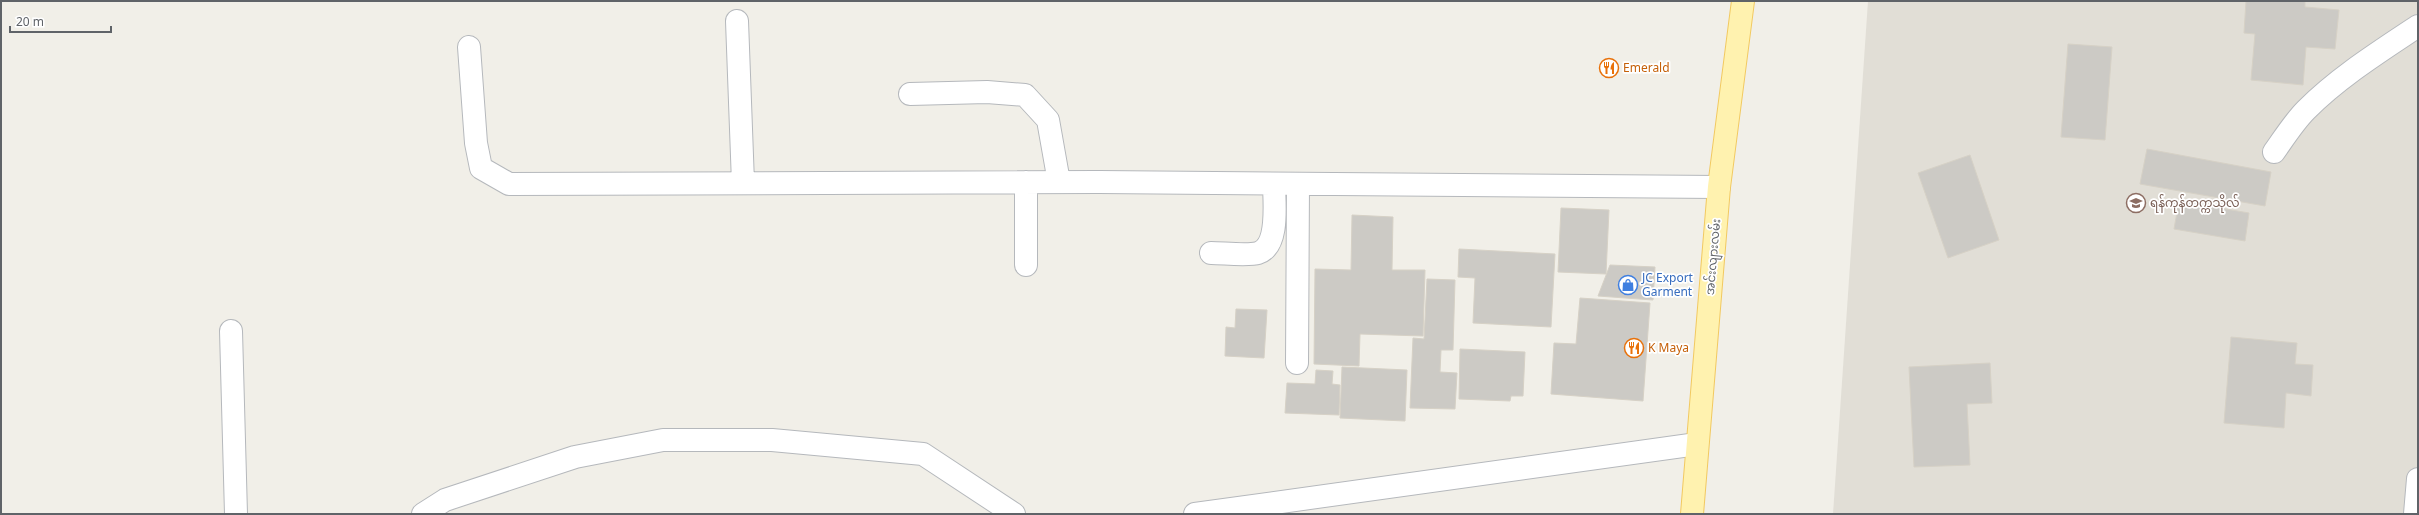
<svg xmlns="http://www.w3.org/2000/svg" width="2419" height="515" font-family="'Noto Sans','Noto Sans Myanmar',sans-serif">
<rect width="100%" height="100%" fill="#f1efe8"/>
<!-- education -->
<path fill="#e1ded6" d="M 1868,1 L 2418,1 L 2418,514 L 1833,514 Z"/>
<!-- building -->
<path fill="#cccac5" stroke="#d6d1c6" d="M 2246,1 L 2305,1 L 2305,7 L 2339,10 L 2335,49 L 2306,47 L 2303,85 L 2251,80 L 2255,34 L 2244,33 Z
M 2068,44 L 2112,47 L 2105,140 L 2061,137 Z
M 2147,149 L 2271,172 L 2265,206 L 2140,184 Z
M 1970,155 L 1999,240 L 1948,258 L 1918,173 Z
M 2179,201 L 2249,213 L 2245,241 L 2174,229 Z
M 1561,208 L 1609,210 L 1606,274 L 1558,272 Z
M 1352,215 L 1393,217 L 1392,270 L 1425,270 L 1423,336 L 1360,334 L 1359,366 L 1314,364 L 1315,269 L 1351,270 Z
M 1459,249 L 1555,254 L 1551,327 L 1473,323 L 1475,278 L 1458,277 Z
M 1610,265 L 1655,267 L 1653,300 L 1598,296 Z
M 1427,279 L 1455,280 L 1453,350 L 1441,350 L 1440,372 L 1457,373 L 1455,409 L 1410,408 L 1413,338 L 1424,339 Z
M 1580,298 L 1650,303 L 1643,401 L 1551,394 L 1554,343 L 1576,344 Z
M 1236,309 L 1267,310 L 1264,358 L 1225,356 L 1226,327 L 1235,328 Z
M 2231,337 L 2297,343 L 2295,364 L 2313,365 L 2311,396 L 2286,393 L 2284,428 L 2224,423 Z
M 1460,349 L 1525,352 L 1523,396 L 1511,396 L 1510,401 L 1459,399 Z
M 1990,363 L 1992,403 L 1967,404 L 1970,465 L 1914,467 L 1909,367 Z
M 1342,367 L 1407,370 L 1405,421 L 1340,418 Z
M 1316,370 L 1333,371 L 1332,384 L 1340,385 L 1339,415 L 1285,413 L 1287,383 L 1315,384 Z"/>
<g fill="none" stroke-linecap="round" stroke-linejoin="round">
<!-- minor casing -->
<g stroke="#b5b8bc" stroke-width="24">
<path id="minor" d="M 737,21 L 743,183
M 469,47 L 476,143 L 481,168 L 509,184 L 1099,182 L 1719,187
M 910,94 L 987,92 L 1025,95 L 1048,120 L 1059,182
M 2274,152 C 2284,138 2294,122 2306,110 C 2339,77 2379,52 2418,26
M 1026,182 L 1026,265
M 1211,253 C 1223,253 1248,256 1258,253 C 1280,246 1274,202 1274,184
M 231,331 L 236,514
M 1297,363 L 1298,184
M 423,514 L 445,500 L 575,457 L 663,440 L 772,440 L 923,454 L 1014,514
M 1195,514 L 1697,444
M 2415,514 L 2418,479"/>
</g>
<!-- major casing -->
<g stroke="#f2c960" stroke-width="24">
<path id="major" d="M 1692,514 L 1719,187 L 1743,1"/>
</g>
<!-- minor -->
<use href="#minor" stroke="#fff" stroke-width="22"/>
<!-- major -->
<use href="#major" stroke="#fff2af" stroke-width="22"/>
</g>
<!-- icons -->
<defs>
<g id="restaurant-ring" transform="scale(1)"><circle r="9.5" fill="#fff" stroke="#e8710a" stroke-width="1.5"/><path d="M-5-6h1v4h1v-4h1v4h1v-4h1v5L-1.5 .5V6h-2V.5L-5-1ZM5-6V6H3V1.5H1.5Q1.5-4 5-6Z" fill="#e8710a"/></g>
<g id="university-ring" transform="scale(1)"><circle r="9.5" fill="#fff" stroke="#8d6e63" stroke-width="1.5"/><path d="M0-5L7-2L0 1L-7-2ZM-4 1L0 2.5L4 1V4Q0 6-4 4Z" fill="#8d6e63"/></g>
<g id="shop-ring" transform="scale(1)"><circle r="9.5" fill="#fff" stroke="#3f7fe0" stroke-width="1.5"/><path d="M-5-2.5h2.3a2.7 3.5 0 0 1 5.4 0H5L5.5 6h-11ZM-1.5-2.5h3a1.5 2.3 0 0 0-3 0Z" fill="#3f7fe0"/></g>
</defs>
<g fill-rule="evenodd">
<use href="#restaurant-ring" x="1609" y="68"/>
<use href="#university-ring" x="2136" y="203"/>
<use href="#shop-ring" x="1628" y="285"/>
<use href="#restaurant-ring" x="1634" y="348"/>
</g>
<g text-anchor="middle" stroke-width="3.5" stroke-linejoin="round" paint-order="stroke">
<!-- food labels -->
<g font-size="12" fill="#c56008" stroke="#fff" text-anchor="start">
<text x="1623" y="72">Emerald</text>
<text x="1648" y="352">K Maya</text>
</g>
<!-- education labels -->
<g font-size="12" fill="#785e54" stroke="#fff" text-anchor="start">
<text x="2150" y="207">ရန်ကုန်တက္ကသိုလ်</text>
</g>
<!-- street labels -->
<g font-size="12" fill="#5f6368" stroke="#fff">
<text transform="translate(1713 257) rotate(-85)" y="4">အင်းလျားလမ်း</text>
</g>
<!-- shop labels -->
<g font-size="12" fill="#366cbe" stroke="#fff" text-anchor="start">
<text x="1642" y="282">JC Export<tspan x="1642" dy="14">Garment</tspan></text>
</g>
</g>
<!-- border -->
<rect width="2419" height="515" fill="none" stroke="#5f6368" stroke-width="4"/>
<!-- scale -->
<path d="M10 26v6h101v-6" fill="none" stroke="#5f6368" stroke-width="2"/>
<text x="16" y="26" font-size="12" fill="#5f6368" stroke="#ffffff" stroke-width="3" paint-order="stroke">20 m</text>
</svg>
